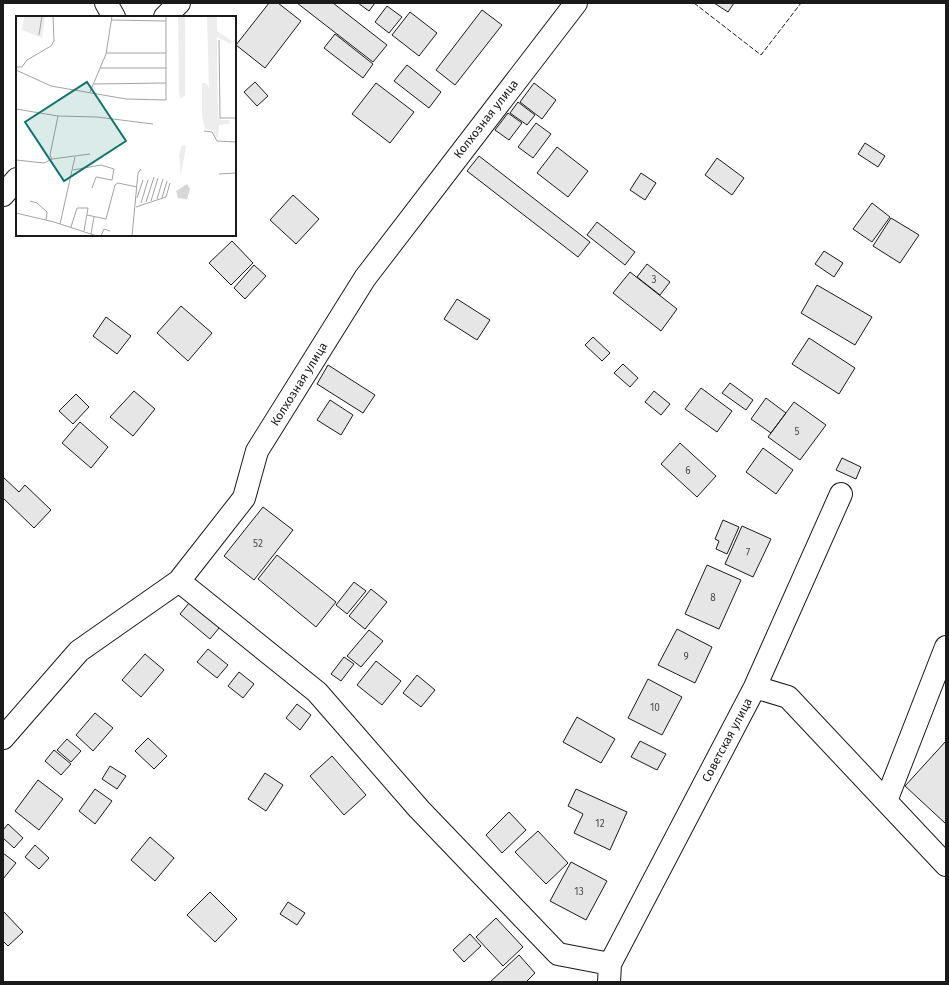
<svg xmlns="http://www.w3.org/2000/svg" width="949" height="985" font-family="'Fira Sans',sans-serif">
<rect width="100%" height="100%" fill="#fff"/>
<!-- building -->
<path fill="#e6e6e6" stroke="#1a1a1a" d="M 269,3 L 278,3 L 301,21 L 265,68 L 236,45 Z
M 297,3 L 333,3 L 387,45 L 373,62 Z
M 358,3 L 375,3 L 369,11 Z
M 714,3 L 734,3 L 728,12 Z
M 387,6 L 402,17 L 389,33 L 375,22 Z
M 482,10 L 502,25 L 455,85 L 436,70 Z
M 410,12 L 437,33 L 419,56 L 392,35 Z
M 335,34 L 373,64 L 363,78 L 324,48 Z
M 407,65 L 441,92 L 429,108 L 394,81 Z
M 255,82 L 268,96 L 257,106 L 244,92 Z
M 376,83 L 414,112 L 390,143 L 352,114 Z
M 534,83 L 556,100 L 542,119 L 520,102 Z
M 518,102 L 535,115 L 527,125 L 510,113 Z
M 508,113 L 522,123 L 509,140 L 495,130 Z
M 536,123 L 551,134 L 533,158 L 518,147 Z
M 865,143 L 885,156 L 878,167 L 858,154 Z
M 557,147 L 588,171 L 568,197 L 537,173 Z
M 479,156 L 590,242 L 578,257 L 467,171 Z
M 717,158 L 744,178 L 732,195 L 705,175 Z
M 641,173 L 656,183 L 645,200 L 630,190 Z
M 293,195 L 319,219 L 296,244 L 270,220 Z
M 872,203 L 890,217 L 872,242 L 853,229 Z
M 891,218 L 919,235 L 900,263 L 873,246 Z
M 597,222 L 635,252 L 625,265 L 587,235 Z
M 232,241 L 253,263 L 231,285 L 209,263 Z
M 824,251 L 843,263 L 834,277 L 815,264 Z
M 647,264 L 670,282 L 660,295 L 637,277 Z
M 254,265 L 266,276 L 245,299 L 234,288 Z
M 630,272 L 677,309 L 661,331 L 613,293 Z
M 817,285 L 872,317 L 855,345 L 801,313 Z
M 457,299 L 490,320 L 477,340 L 444,319 Z
M 181,306 L 212,333 L 188,361 L 157,333 Z
M 106,317 L 131,336 L 117,354 L 93,336 Z
M 593,337 L 610,353 L 602,361 L 585,345 Z
M 809,338 L 855,368 L 839,394 L 792,364 Z
M 623,364 L 638,378 L 630,387 L 614,373 Z
M 328,365 L 375,395 L 363,413 L 317,384 Z
M 730,383 L 753,400 L 746,410 L 722,393 Z
M 701,388 L 732,411 L 717,432 L 685,409 Z
M 134,391 L 155,409 L 133,436 L 110,417 Z
M 654,391 L 670,404 L 661,415 L 645,402 Z
M 76,394 L 89,407 L 73,424 L 59,411 Z
M 766,398 L 786,413 L 771,433 L 751,419 Z
M 330,400 L 353,415 L 341,435 L 317,420 Z
M 794,402 L 826,425 L 800,460 L 768,437 Z
M 80,422 L 108,447 L 91,468 L 62,443 Z
M 680,443 L 716,476 L 697,497 L 661,464 Z
M 763,448 L 793,470 L 776,494 L 746,472 Z
M 842,458 L 861,467 L 856,479 L 836,470 Z
M 3,477 L 19,492 L 25,485 L 51,510 L 34,528 L 3,498 Z
M 263,507 L 293,530 L 254,580 L 224,556 Z
M 723,520 L 739,527 L 727,554 L 716,549 L 719,541 L 715,539 Z
M 742,526 L 771,539 L 753,577 L 725,564 Z
M 277,555 L 336,602 L 316,627 L 258,579 Z
M 707,565 L 741,580 L 719,629 L 685,614 Z
M 354,582 L 366,591 L 347,614 L 336,605 Z
M 202,587 L 232,612 L 210,639 L 180,614 Z
M 371,589 L 387,602 L 365,629 L 349,616 Z
M 677,629 L 712,647 L 695,683 L 658,665 Z
M 369,630 L 383,641 L 361,667 L 347,656 Z
M 208,649 L 228,665 L 217,678 L 197,662 Z
M 145,654 L 164,670 L 141,697 L 122,680 Z
M 344,657 L 354,664 L 341,681 L 331,674 Z
M 376,661 L 401,681 L 382,705 L 357,685 Z
M 239,672 L 254,684 L 243,698 L 228,686 Z
M 417,675 L 435,690 L 421,707 L 403,693 Z
M 648,679 L 682,697 L 662,735 L 628,718 Z
M 297,704 L 311,715 L 300,730 L 286,718 Z
M 95,713 L 113,728 L 93,751 L 76,735 Z
M 577,717 L 615,739 L 601,763 L 563,742 Z
M 148,738 L 167,756 L 154,769 L 135,751 Z
M 67,739 L 81,751 L 71,762 L 57,750 Z
M 640,741 L 666,754 L 657,770 L 631,757 Z
M 946,741 L 946,824 L 905,786 Z
M 54,750 L 71,764 L 61,775 L 45,761 Z
M 332,756 L 366,795 L 344,815 L 310,776 Z
M 110,766 L 126,776 L 117,789 L 102,779 Z
M 265,773 L 283,785 L 266,811 L 248,799 Z
M 38,780 L 63,799 L 39,830 L 15,811 Z
M 95,789 L 112,801 L 95,824 L 79,811 Z
M 576,789 L 627,812 L 610,850 L 574,833 L 583,814 L 568,806 Z
M 509,812 L 526,830 L 502,853 L 486,835 Z
M 8,824 L 23,838 L 14,848 L 3,838 L 3,830 Z
M 538,831 L 568,863 L 546,884 L 515,852 Z
M 150,837 L 174,858 L 155,881 L 131,860 Z
M 35,845 L 49,858 L 39,869 L 25,857 Z
M 3,853 L 16,863 L 3,879 Z
M 571,862 L 607,881 L 586,920 L 550,901 Z
M 210,892 L 237,919 L 215,942 L 187,915 Z
M 288,902 L 305,913 L 297,925 L 280,914 Z
M 3,911 L 23,932 L 8,946 L 3,941 Z
M 496,918 L 523,947 L 503,966 L 476,937 Z
M 470,934 L 481,946 L 464,962 L 453,950 Z
M 519,955 L 535,973 L 526,982 L 490,982 Z"/>
<g fill="none" stroke-linecap="round" stroke-linejoin="round">
<!-- minor casing -->
<g stroke="#1a1a1a" stroke-width="24">
<path id="minor" d="M 106,3 L 114,17
M 165,17 L 179,3
M 3,195 L 17,179
M 179,581 L 317,692 L 419,809 L 558,954 L 610,964
M 755,687 L 788,697 L 946,865
M 3,738 L 79,651 L 179,581 L 244,498 L 257,451 L 365,278 L 576,3
M 886,801 L 946,647
M 609,982 L 610,964 L 755,687 L 841,494"/>
</g>
<!-- minor -->
<use href="#minor" stroke="#fff" stroke-width="22"/>
<!-- fence -->
<path stroke="#1a1a1a" stroke-width="1" stroke-dasharray="5 2" stroke-linecap="butt" d="M 694,3 L 761,55 L 801,3"/>
</g>
<g text-anchor="middle" stroke-width="3" stroke-linejoin="round" paint-order="stroke">
<!-- number labels -->
<g font-size="10" fill="#4d4d4d">
<text x="654" y="283">3</text>
<text x="797" y="435">5</text>
<text x="688" y="474">6</text>
<text x="258" y="547">52</text>
<text x="748" y="556">7</text>
<text x="713" y="601">8</text>
<text x="686" y="660">9</text>
<text x="655" y="711">10</text>
<text x="600" y="827">12</text>
<text x="579" y="895">13</text>
</g>
<!-- street labels -->
<g font-size="12" fill="#1a1a1a" stroke="#fff">
<text transform="translate(486 119) rotate(-52)" y="4">Колхозная улица</text>
<text transform="translate(299 384) rotate(-58)" y="4">Колхозная улица</text>
<text transform="translate(727 740) rotate(-62)" y="4">Советская улица</text>
</g>
</g>
<!-- overview -->
<g transform="translate(16 16)">
<rect width="220" height="220" fill="#fff"/>
<path d="M 29,0 L 26,22 L 6,14 L 8,1 L 6,0 ZM 162,0 L 169,0 L 169,79 L 165,83 L 163,78 ZM 191,0 L 201,0 L 201,15 L 216,25 L 215,28 L 201,21 L 202,101 L 205,104 L 214,104 L 213,108 L 203,109 L 202,122 L 199,121 L 197,115 L 189,113 L 186,101 L 186,67 L 190,67 L 193,72 ZM 166,129 L 170,130 L 165,160 L 163,139 Z" fill="#ededed"/>
<path d="M 171,168 L 174,173 L 171,183 L 162,182 L 160,175 Z" fill="#d7d7d7"/>
<path fill="none" stroke="#a3a3a3" stroke-width="1" d="M 95,4 L 150,5M 23,19 L 26,0M 203,24 L 204,102 L 220,102M 90,37 L 150,37M 0,51 L 6,51 L 11,44 L 35,30 L 38,25 L 37,0M 84,52 L 150,52M 0,54 L 35,70 L 110,83 L 150,84 L 150,0M 78,68 L 150,67M 74,76 L 90,38 L 96,0M 0,93 L 42,100 L 81,101 L 137,108M 188,115 L 196,116 L 201,125 L 220,126M 36,143 L 34,139 L 42,100M 0,144 L 28,147 L 36,143 L 74,138M 57,154 L 85,149 L 98,153 L 96,164 L 80,161 L 76,172M 203,158 L 220,157M 121,182 L 127,164M 146,182 L 151,165M 141,183 L 147,163M 14,185 L 21,187 L 31,196 L 30,204M 135,185 L 142,162M 130,186 L 138,161M 125,187 L 132,164M 120,191 L 150,181 L 154,167M 0,197 L 38,206 L 81,220M 71,199 L 90,203 L 99,169 L 102,167 L 121,171M 44,208 L 59,141M 55,211 L 61,192 L 72,192 L 68,215M 75,218 L 78,201M 85,220 L 88,213 L 94,215M 116,220 L 122,157 L 125,153"/>
<path fill="#0f766e" fill-opacity="0.15" stroke="#0f766e" stroke-width="2" d="M 71,66 L 110,125 L 48,165 L 9,106 Z"/>
<rect width="220" height="220" fill="none" stroke="#1a1a1a" stroke-width="2"/>
</g>
<!-- border -->
<rect width="949" height="985" fill="none" stroke="#1a1a1a" stroke-width="8"/>
</svg>
